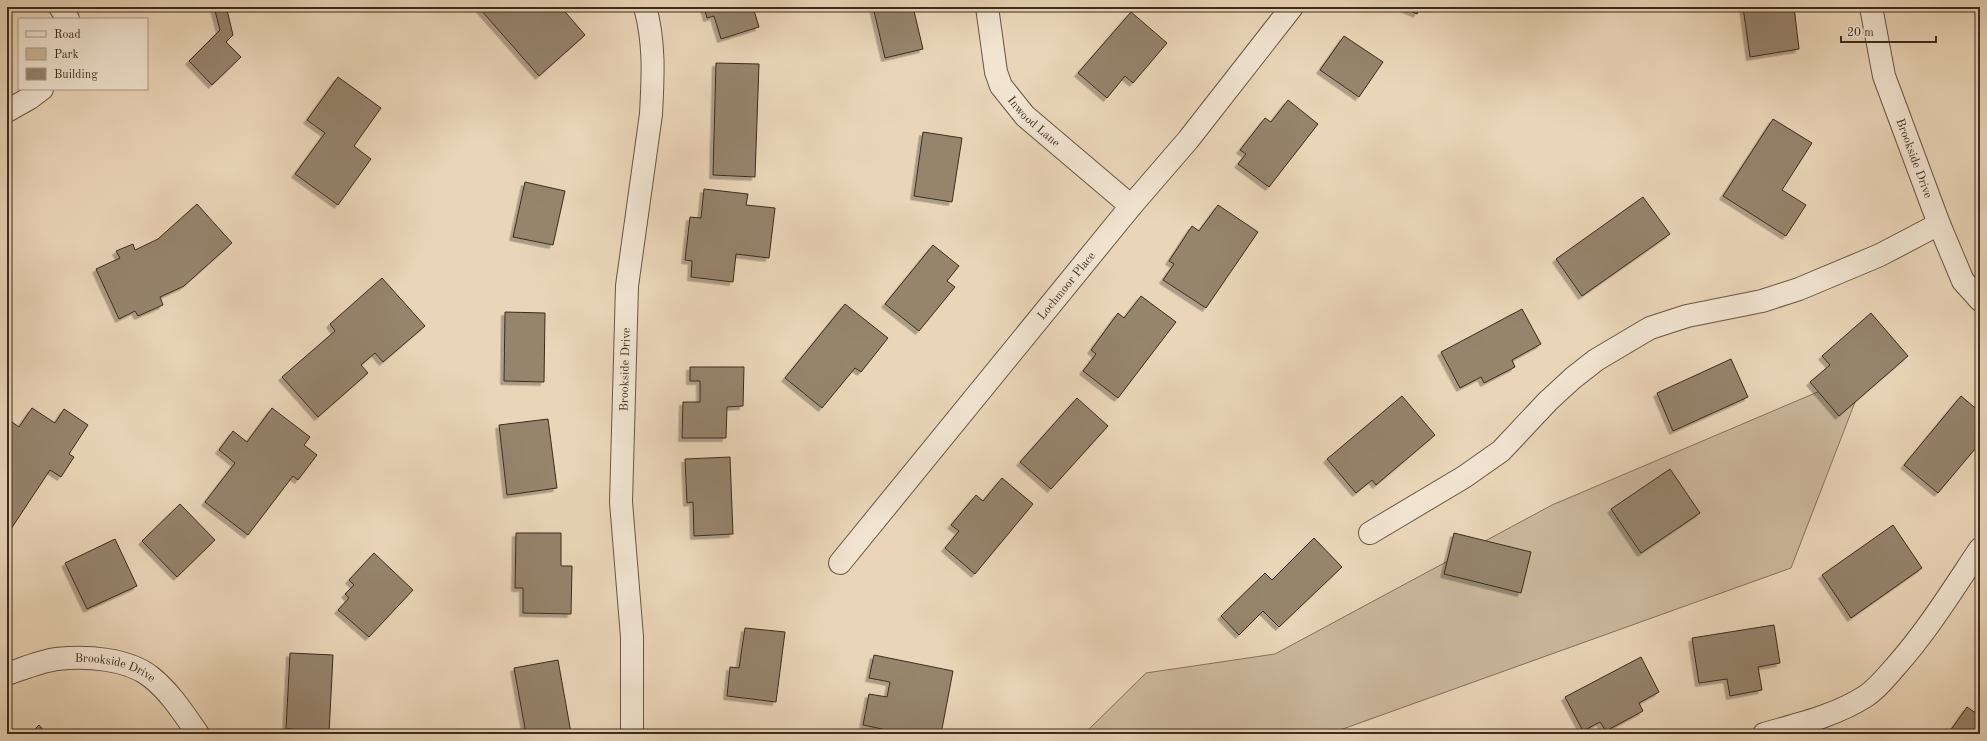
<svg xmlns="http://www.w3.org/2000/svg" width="1987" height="741" font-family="'Old Standard TT',serif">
<defs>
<filter id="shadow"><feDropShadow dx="-3.5" dy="3.5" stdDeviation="0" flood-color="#0004"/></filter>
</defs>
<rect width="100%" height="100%" fill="#ead5b8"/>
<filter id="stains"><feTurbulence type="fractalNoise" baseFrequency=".005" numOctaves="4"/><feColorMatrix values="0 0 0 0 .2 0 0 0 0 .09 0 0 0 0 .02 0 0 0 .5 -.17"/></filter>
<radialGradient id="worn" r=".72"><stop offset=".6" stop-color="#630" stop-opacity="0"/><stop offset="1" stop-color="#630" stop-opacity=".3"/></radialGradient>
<!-- green -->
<path fill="#ccb89d" stroke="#84725c" d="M 1867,371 L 1791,568 L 1340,730 L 1339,734 L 1084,734 L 1146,673 L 1275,654 L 1552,505 Z"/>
<!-- building -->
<path fill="#96846d" stroke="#3b2c1c" filter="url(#shadow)" d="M 214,7 L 239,7 L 227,10 L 233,35 L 226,42 L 241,57 L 212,85 L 189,61 L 220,30 Z
M 482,7 L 561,7 L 585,35 L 539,76 L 480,9 Z
M 704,7 L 753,7 L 759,27 L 721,39 L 714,16 L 707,18 Z
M 873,7 L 913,7 L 923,49 L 885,58 Z
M 1402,7 L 1420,7 L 1417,14 Z
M 1743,7 L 1794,7 L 1799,49 L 1750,57 Z
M 1131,12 L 1167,43 L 1133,83 L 1125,76 L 1107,98 L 1078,73 Z
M 1344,36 L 1383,62 L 1359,97 L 1320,70 Z
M 716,63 L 759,64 L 755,177 L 713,175 Z
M 338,77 L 381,108 L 354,146 L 371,159 L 338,205 L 295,174 L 325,133 L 307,120 Z
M 1288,100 L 1318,124 L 1269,187 L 1238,164 L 1246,154 L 1240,150 L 1265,118 L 1271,122 Z
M 1773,119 L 1812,143 L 1782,190 L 1806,205 L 1786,236 L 1723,196 Z
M 923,132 L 962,138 L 952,202 L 914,196 Z
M 525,182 L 565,191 L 553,245 L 513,237 Z
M 704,189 L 748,194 L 746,205 L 775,208 L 769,258 L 736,254 L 733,282 L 691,277 L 692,261 L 685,260 L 690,217 L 701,218 Z
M 1643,197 L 1670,234 L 1582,296 L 1556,259 Z
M 197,204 L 232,243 L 184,286 L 160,297 L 163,305 L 138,316 L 135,311 L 119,319 L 96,269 L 120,258 L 116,251 L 133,244 L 135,250 L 158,239 Z
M 1218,205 L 1258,232 L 1206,308 L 1163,280 L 1174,264 L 1169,261 L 1192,226 L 1199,231 Z
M 933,245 L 959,266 L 947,281 L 955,287 L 919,331 L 885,304 Z
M 382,278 L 425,326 L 383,362 L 375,353 L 361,365 L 368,373 L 318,417 L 282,377 L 335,331 L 330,324 Z
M 1141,296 L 1176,322 L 1118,398 L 1083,371 L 1096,354 L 1091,350 L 1118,313 L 1124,318 Z
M 845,304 L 888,338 L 861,372 L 855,368 L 822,408 L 785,378 Z
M 1522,309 L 1541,344 L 1512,360 L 1515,367 L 1484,383 L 1481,377 L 1460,388 L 1441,352 Z
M 505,312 L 545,313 L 544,382 L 504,381 Z
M 1871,313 L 1908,356 L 1839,416 L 1810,382 L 1830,365 L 1822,356 Z
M 1731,359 L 1748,397 L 1673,431 L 1657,393 Z
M 690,367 L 744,367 L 743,406 L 727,407 L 726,438 L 682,438 L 683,402 L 700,402 L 700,381 L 690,381 Z
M 1402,396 L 1435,435 L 1376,485 L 1372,480 L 1356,493 L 1327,459 Z
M 1961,396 L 1980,412 L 1980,443 L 1938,493 L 1904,465 Z
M 1077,398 L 1108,426 L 1051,489 L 1020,462 Z
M 32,408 L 55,423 L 64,409 L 88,425 L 69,454 L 74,457 L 61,477 L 50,470 L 7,535 L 7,430 L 12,422 L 19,427 Z
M 272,408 L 310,437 L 304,445 L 317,455 L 298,480 L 293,476 L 248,535 L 205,502 L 235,463 L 219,450 L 233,431 L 247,442 Z
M 548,419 L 557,488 L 507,495 L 499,425 Z
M 730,457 L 733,534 L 694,536 L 693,502 L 687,503 L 685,459 Z
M 1670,469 L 1700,513 L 1641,553 L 1611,509 Z
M 1002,478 L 1033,504 L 975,574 L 945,548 L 959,531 L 951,525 L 976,495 L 983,501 Z
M 180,504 L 215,540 L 177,577 L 142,541 Z
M 1893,525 L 1922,568 L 1851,618 L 1822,575 Z
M 516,533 L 561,533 L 561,566 L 572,566 L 571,614 L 523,613 L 523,588 L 515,588 Z
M 1454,533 L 1531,552 L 1521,593 L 1444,574 Z
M 1314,538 L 1342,567 L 1279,627 L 1263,611 L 1239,635 L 1221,616 L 1265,573 L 1272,580 Z
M 115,539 L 137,586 L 87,609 L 65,563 Z
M 374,553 L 413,590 L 369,637 L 338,610 L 349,598 L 345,594 L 354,585 L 349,580 Z
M 1774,625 L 1780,663 L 1758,667 L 1762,690 L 1730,696 L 1727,679 L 1699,683 L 1692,638 Z
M 745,628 L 785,632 L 776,702 L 727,696 L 730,667 L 739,668 Z
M 290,653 L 333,655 L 329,734 L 292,734 L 292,729 L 286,729 Z
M 874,655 L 953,671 L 941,734 L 906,734 L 863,725 L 869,694 L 887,697 L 890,682 L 869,678 Z
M 1641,657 L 1659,692 L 1639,703 L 1643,711 L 1606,731 L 1600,722 L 1583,731 L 1565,697 Z
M 558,660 L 571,733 L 526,734 L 514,668 Z
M 1967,707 L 1980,716 L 1980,734 L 1948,734 Z
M 39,725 L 47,734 L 30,734 Z"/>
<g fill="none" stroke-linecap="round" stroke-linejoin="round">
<!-- minor casing -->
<g stroke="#675643" stroke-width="24">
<g id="minor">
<path d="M 60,7 L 68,19"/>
<path id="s1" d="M 987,7 L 996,72 L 1001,86 L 1025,116 L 1131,206"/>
<path id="s2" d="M 1871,7 L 1884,76 L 1939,224 L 1963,281 L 1980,300"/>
<path d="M 7,111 L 30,98 L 42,89"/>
<path d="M 1370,533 L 1464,477 L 1501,451 L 1548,401 L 1573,378 L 1596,360 L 1650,328 L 1687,316 L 1762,301 L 1799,289 L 1880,255 L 1939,224"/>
<path id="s3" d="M 840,563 L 1131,206 L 1188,140 L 1292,7"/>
<path id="s4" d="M 7,674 C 22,669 41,661 57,659 C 86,656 127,658 151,677 C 170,692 184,714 198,734"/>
<path id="s5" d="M 632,734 L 632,637 L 621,502 L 627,286 L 651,114 C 653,77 655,43 645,7"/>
<path d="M 1764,734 C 1799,724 1835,716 1866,696 C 1878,688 1887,676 1896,666 C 1928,630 1953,589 1980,549"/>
</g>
</g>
<!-- minor -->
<use href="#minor" stroke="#f1e4d1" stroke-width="22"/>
</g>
<g text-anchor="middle" stroke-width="4" stroke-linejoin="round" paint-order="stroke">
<!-- street labels -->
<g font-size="12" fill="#3b2c1c" stroke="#f1e4d1">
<text dy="4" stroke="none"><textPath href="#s1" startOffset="129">Inwood Lane</textPath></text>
<text dy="4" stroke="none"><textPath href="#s2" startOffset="158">Brookside Drive</textPath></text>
<text dy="4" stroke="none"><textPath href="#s3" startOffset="358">Lochmoor Place</textPath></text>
<text dy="4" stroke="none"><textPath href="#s5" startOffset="365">Brookside Drive</textPath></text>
<text dy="4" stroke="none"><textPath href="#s4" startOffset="112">Brookside Drive</textPath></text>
</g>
</g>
<!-- margin -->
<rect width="1987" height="741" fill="none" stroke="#ead5b8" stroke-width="24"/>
<rect x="8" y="8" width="1971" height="725" fill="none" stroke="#3b2c1c" stroke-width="2"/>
<rect x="12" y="12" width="1963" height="717" fill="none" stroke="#3b2c1c"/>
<!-- legend -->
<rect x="18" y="18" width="130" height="72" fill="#f1e4d1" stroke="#a89a89"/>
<rect x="26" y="31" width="20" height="6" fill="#f1e4d1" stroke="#a89a89"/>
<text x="54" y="38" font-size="12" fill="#3b2c1c">Road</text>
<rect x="26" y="48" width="20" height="12" fill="#ccb89d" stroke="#a89a89"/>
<text x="54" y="58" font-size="12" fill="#3b2c1c">Park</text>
<rect x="26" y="68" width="20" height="12" fill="#96846d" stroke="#a89a89"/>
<text x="54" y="78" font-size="12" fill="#3b2c1c">Building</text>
<!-- scale -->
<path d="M1841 36v6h95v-6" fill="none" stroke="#3b2c1c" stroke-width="2"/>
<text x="1847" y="36" font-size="12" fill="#3b2c1c" stroke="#f1e4d1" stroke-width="3" paint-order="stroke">20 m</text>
<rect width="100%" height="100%" filter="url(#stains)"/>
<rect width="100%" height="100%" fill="url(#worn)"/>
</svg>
